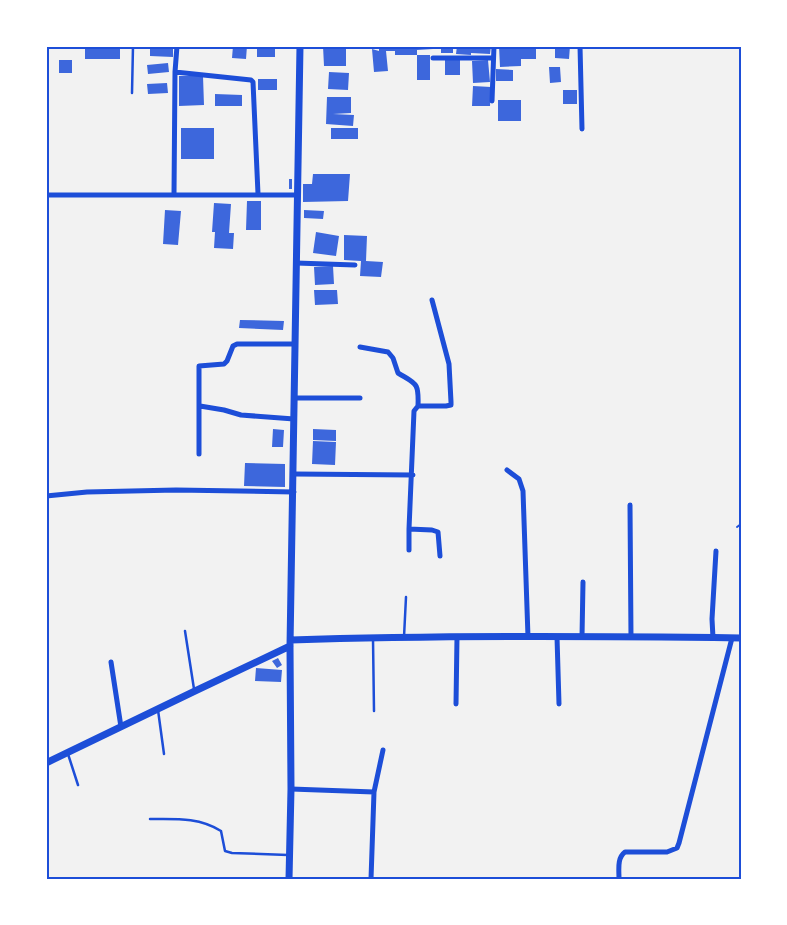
<svg xmlns="http://www.w3.org/2000/svg" width="787" height="925" font-family="'Source Sans 3',sans-serif">
<rect width="100%" height="100%" fill="#f2f2f2"/>
<!-- building -->
<path fill="#3d67dc" d="M 85,46 L 120,46 L 120,59 L 85,59 Z
M 150,46 L 173,46 L 173,57 L 150,56 Z
M 233,46 L 247,46 L 246,59 L 232,58 Z
M 257,46 L 275,46 L 275,57 L 257,57 Z
M 323,46 L 346,46 L 346,66 L 324,66 Z
M 379,46 L 433,46 L 433,49 L 417,50 L 417,55 L 395,55 L 395,51 L 386,51 L 388,71 L 374,72 L 372,49 L 379,51 Z
M 441,46 L 453,46 L 453,53 L 441,53 Z
M 457,46 L 491,46 L 490,54 L 471,53 L 471,55 L 456,54 Z
M 499,46 L 536,46 L 536,59 L 521,59 L 521,66 L 500,67 Z
M 555,46 L 570,46 L 569,59 L 555,58 Z
M 417,55 L 430,55 L 430,80 L 417,80 Z
M 59,60 L 72,60 L 72,73 L 59,73 Z
M 445,60 L 460,60 L 460,75 L 445,75 Z
M 488,60 L 490,82 L 473,83 L 472,61 Z
M 168,63 L 169,72 L 148,74 L 147,65 Z
M 549,67 L 560,67 L 561,82 L 550,83 Z
M 496,69 L 513,70 L 513,81 L 496,81 Z
M 329,72 L 349,73 L 348,90 L 328,89 Z
M 179,76 L 203,76 L 204,105 L 179,106 Z
M 258,79 L 277,79 L 277,90 L 258,90 Z
M 167,83 L 168,93 L 148,94 L 147,84 Z
M 473,86 L 491,87 L 490,106 L 472,106 Z
M 563,90 L 577,90 L 577,104 L 563,104 Z
M 215,94 L 242,95 L 242,106 L 215,106 Z
M 327,97 L 351,97 L 351,113 L 333,114 L 354,115 L 353,126 L 326,124 Z
M 498,100 L 521,100 L 521,121 L 498,121 Z
M 181,128 L 214,128 L 214,159 L 181,159 Z
M 331,128 L 358,128 L 358,139 L 331,139 Z
M 313,174 L 350,174 L 348,201 L 303,202 L 303,184 L 312,184 Z
M 289,179 L 292,179 L 292,189 L 289,189 Z
M 247,201 L 261,201 L 261,230 L 246,230 Z
M 214,203 L 231,204 L 229,233 L 234,233 L 233,249 L 214,248 L 215,232 L 212,232 Z
M 165,210 L 181,211 L 178,245 L 163,244 Z
M 304,210 L 324,211 L 323,219 L 304,218 Z
M 316,232 L 339,236 L 336,256 L 313,253 Z
M 344,235 L 367,236 L 366,261 L 383,262 L 381,277 L 360,276 L 361,261 L 344,260 Z
M 333,266 L 334,284 L 315,285 L 314,267 Z
M 314,290 L 337,290 L 338,304 L 315,305 Z
M 240,320 L 284,321 L 283,330 L 239,328 Z
M 273,429 L 284,430 L 283,447 L 272,447 Z
M 313,429 L 336,430 L 336,441 L 313,440 Z
M 313,441 L 336,442 L 335,465 L 312,464 Z
M 245,463 L 285,464 L 285,487 L 244,486 Z
M 278,658 L 282,665 L 277,668 L 272,661 Z
M 256,668 L 282,670 L 281,682 L 255,681 Z"/>
<g fill="none" stroke-linecap="round" stroke-linejoin="round">
<!-- path -->
<path stroke="#1d4ed8" stroke-width="2" d="M 737,527 L 741,524"/>
<!-- service -->
<path stroke="#1d4ed8" stroke-width="2.5" d="M 132,93 L 133,46
M 185,631 L 194,689
M 404,637 L 406,597
M 373,639 L 374,711
M 158,710 L 164,754
M 68,754 L 78,785
M 150,819 C 175,819 199,817 221,831 L 225,851 L 232,853 L 288,855"/>
<!-- minor -->
<path stroke="#1d4ed8" stroke-width="5" d="M 580,46 L 582,129
M 433,58 L 493,58
M 175,72 L 251,80 L 253,82 L 258,194
M 492,101 L 494,46
M 174,194 L 175,72 L 177,46
M 46,195 L 297,195
M 296,263 L 355,265
M 432,300 L 449,364 L 451,402 L 451,405 L 446,406 L 418,406 L 414,411 L 409,529 L 432,530 L 438,532 L 440,556
M 360,347 L 388,352 L 393,358 L 398,373 C 416,384 419,382 418,406
M 295,398 L 360,398
M 200,406 L 224,410 L 241,415 L 294,419
M 199,454 L 199,366 L 224,364 L 227,361 L 233,346 L 237,344 L 295,344
M 507,470 L 519,479 L 523,491 L 528,637
M 294,474 L 413,475
M 46,496 L 87,492 L 176,490 L 294,492
M 630,505 L 631,637
M 409,550 L 409,529
M 557,637 L 559,704
M 582,637 L 583,582
M 713,638 L 712,619 L 716,551
M 111,662 L 121,727
M 456,704 L 457,637
M 291,789 L 374,792 L 371,879
M 374,792 L 383,750
M 619,879 C 619,869 617,858 625,852 L 667,852 L 677,848 L 679,843 L 732,638"/>
<!-- secondary -->
<path stroke="#1d4ed8" stroke-width="7" d="M 291,640 C 441,635 591,636 741,638
M 46,763 L 195,691 L 290,646
M 289,879 L 291,789 L 290,646 L 300,46"/>
</g>
<!-- border -->
<rect width="787" height="925" fill="none" stroke="#ffffff" stroke-width="95"/>
<rect x="48" y="48" width="692" height="830" fill="none" stroke="#1d4ed8" stroke-width="2"/>
</svg>
